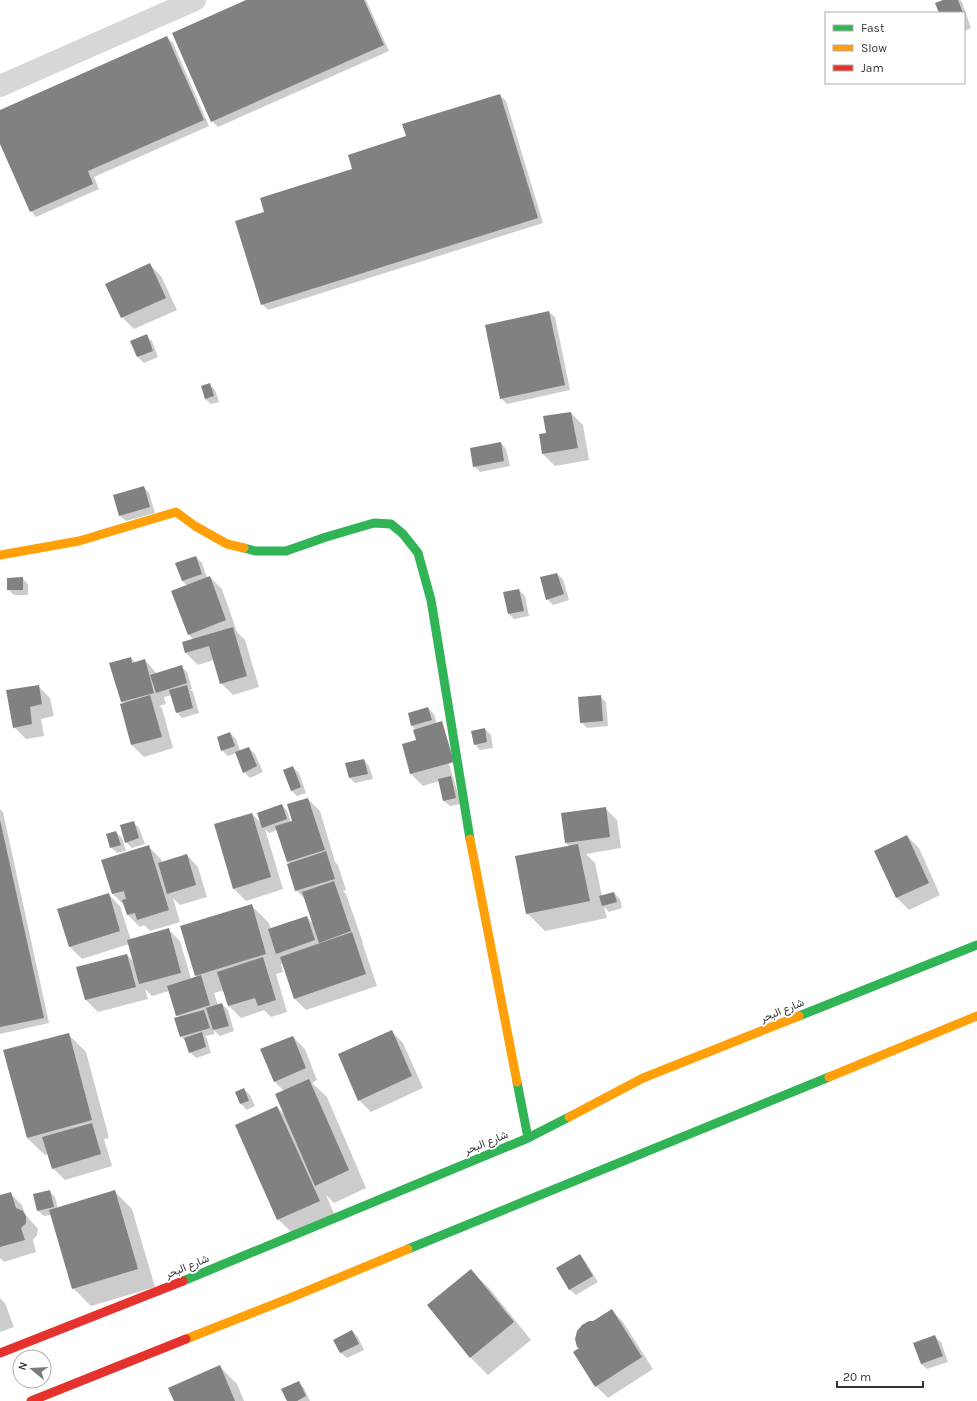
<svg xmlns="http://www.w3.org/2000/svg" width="977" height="1401" font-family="Karla,Vazirmatn,sans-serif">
<rect width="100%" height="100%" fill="#fff"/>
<!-- shadow -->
<path fill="#0003" d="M 249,0 L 366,0 L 389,51 L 218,127 L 212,121 Z
M 946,0 L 960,0 L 962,2 L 971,28 L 964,31 L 964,13 L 940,13 Z
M 167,37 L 173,43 L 209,126 L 94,177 L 99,189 L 36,217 L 31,211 L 0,141 L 0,111 Z
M 500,95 L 506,101 L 543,223 L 268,310 L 262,304 L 265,213 L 354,170 L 407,137 Z
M 149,264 L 161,276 L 177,310 L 134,329 L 122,317 Z
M 549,312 L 555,317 L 570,390 L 507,404 L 501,398 Z
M 146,336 L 152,341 L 158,357 L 144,363 L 138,357 L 132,341 Z
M 209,384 L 215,390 L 219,402 L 211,404 L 205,399 Z
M 571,413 L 583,425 L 589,460 L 555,466 L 543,454 L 540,435 L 548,434 Z
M 501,443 L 506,449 L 510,466 L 480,472 L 474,466 Z
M 144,487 L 149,493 L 155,513 L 126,521 L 120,516 Z
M 196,557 L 202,563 L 207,578 L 210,577 L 222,589 L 237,632 L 245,640 L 259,687 L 233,695 L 221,683 L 214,660 L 198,665 L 186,653 L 194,640 L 188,634 L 188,586 L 182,581 Z
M 557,574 L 563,579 L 569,600 L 553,605 L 547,599 Z
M 22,578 L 28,584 L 28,595 L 14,595 L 8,589 Z
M 519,590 L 525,596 L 529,616 L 514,619 L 509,614 Z
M 131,658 L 136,663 L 145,660 L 157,674 L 181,666 L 187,672 L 192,689 L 190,689 L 193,692 L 199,713 L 182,718 L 177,712 L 172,695 L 164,697 L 166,704 L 159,706 L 162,708 L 173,748 L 144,757 L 132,745 L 124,704 L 122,702 Z
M 38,686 L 50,698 L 54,716 L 41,719 L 44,736 L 26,739 L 14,727 Z
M 600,696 L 606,702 L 608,726 L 587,728 L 581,722 Z
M 428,708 L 434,714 L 461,804 L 450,806 L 444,801 L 440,781 L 423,786 L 411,774 L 403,745 L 417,741 L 416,730 L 412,726 Z
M 485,729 L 491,735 L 493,748 L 480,750 L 475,744 Z
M 230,733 L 236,739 L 240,751 L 249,748 L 255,754 L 263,772 L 250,778 L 244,772 L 236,753 L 228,756 L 222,750 Z
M 364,760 L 369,766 L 373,779 L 355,783 L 350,778 Z
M 293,768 L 299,773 L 306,793 L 297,796 L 291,790 Z
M 308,799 L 320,811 L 335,862 L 338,865 L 346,890 L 343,891 L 346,894 L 363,943 L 362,944 L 363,945 L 377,986 L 306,1010 L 294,998 L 283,964 L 281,964 L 283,972 L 276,974 L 287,1012 L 271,1017 L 264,1010 L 241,1018 L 229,1006 L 224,990 L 214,993 L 218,1005 L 222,1004 L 228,1010 L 234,1031 L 220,1036 L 213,1029 L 215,1034 L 205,1036 L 207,1039 L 211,1053 L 196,1058 L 190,1052 L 186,1042 L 181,1036 L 180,1018 L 177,1015 L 169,991 L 152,996 L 145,989 L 148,999 L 98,1012 L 86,1000 L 78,968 L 127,955 L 134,962 L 129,944 L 82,959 L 70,947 L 59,910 L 108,894 L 120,906 L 131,940 L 168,929 L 180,941 L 191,979 L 197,977 L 196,976 L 251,905 L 269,923 L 271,929 L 307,917 L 313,924 L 305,899 L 296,890 L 290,864 L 287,861 L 277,830 L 269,833 L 265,829 L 283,889 L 246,901 L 234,889 L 215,825 L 252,814 L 262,824 L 282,805 L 287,811 L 291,822 Z
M 605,808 L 617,820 L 621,848 L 586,854 L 595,863 L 602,896 L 614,893 L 620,899 L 622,908 L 609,912 L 604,907 L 607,918 L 545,931 L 527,913 L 570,847 L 566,843 Z
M 0,809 L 3,812 L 49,1023 L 0,1034 Z
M 133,822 L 139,828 L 145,844 L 132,848 L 126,842 Z
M 116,832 L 122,838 L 126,851 L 117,853 L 111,847 Z
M 907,836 L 919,848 L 940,895 L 909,910 L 897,898 Z
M 149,847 L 161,859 L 162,863 L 187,855 L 198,867 L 207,897 L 180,905 L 173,898 L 180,922 L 150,931 L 144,925 L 140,927 L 128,915 L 125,906 L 113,894 L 103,861 Z
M 391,1031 L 403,1043 L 423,1088 L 371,1112 L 359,1100 Z
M 68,1034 L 86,1052 L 109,1138 L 104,1139 L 112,1166 L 65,1180 L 53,1168 L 48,1154 L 45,1155 L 27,1138 Z
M 293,1037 L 305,1049 L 317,1080 L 312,1083 L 327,1097 L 366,1188 L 334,1203 L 326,1195 L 336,1218 L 296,1237 L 278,1219 L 277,1107 L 286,1116 L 284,1091 L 274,1081 Z
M 244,1089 L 250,1095 L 255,1106 L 247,1110 L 241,1104 L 236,1093 Z
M 49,1191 L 55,1197 L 58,1209 L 115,1192 L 132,1209 L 155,1287 L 91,1306 L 73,1288 L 51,1215 L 44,1216 L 38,1211 Z
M 10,1193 L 22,1205 L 25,1214 L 38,1229 L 37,1235 L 33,1240 L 36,1252 L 4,1262 L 0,1258 L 0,1196 Z
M 579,1255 L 585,1261 L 598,1282 L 576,1295 L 570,1290 L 557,1268 Z
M 471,1271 L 489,1288 L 531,1340 L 488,1375 L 470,1357 Z
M 0,1298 L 5,1303 L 14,1327 L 0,1332 Z
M 611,1310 L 623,1322 L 653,1369 L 608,1398 L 596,1386 L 580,1348 L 593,1322 Z
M 352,1331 L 358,1337 L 364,1350 L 347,1358 L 341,1353 L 335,1340 Z
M 935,1337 L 941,1342 L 948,1362 L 927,1369 L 921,1364 Z
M 220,1367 L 237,1384 L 244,1401 L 175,1401 Z
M 298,1382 L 304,1388 L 310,1401 L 288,1401 Z"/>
<!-- building -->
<path fill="#818181" d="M 246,0 L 364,0 L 384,45 L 211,122 L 172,33 Z
M 943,0 L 958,0 L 963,13 L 939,13 L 935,3 Z
M 167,36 L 204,120 L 88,171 L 93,184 L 30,212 L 0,144 L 0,110 Z
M 500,94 L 538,218 L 261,305 L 235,221 L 264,212 L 260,198 L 352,169 L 348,155 L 406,136 L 402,124 Z
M 150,263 L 166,298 L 121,318 L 105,284 Z
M 549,311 L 565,385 L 500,399 L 485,325 Z
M 147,334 L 153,351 L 137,357 L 130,341 Z
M 210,383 L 214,396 L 205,399 L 201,386 Z
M 571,412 L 578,448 L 542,454 L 539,434 L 546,433 L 543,416 Z
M 501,442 L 504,461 L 473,467 L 470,448 Z
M 144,486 L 150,507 L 119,516 L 113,495 Z
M 196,556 L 202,574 L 182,581 L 175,563 Z
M 557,573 L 564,594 L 546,600 L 540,577 Z
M 210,576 L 226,620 L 188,635 L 171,591 Z
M 23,577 L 23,590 L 7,590 L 7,578 Z
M 519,589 L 524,611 L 508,614 L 503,592 Z
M 233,627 L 247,676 L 220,684 L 209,646 L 185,653 L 182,642 Z
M 131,657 L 132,663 L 145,659 L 154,693 L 121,702 L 109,663 Z
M 182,665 L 187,683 L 156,693 L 150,675 Z
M 39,685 L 42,704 L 30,707 L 32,724 L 13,728 L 6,690 Z
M 187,685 L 193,708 L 176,713 L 169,690 Z
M 150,695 L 162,737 L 131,745 L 120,704 Z
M 601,695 L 603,721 L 580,723 L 578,697 Z
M 428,707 L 432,720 L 411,726 L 408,713 Z
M 442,721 L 454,762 L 410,774 L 402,744 L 416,740 L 413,730 Z
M 485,728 L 487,742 L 474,745 L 471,731 Z
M 230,732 L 235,746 L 221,751 L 217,737 Z
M 249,747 L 257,766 L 243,773 L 235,752 Z
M 364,759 L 368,774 L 349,778 L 345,763 Z
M 293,766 L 301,787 L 291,791 L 283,770 Z
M 451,776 L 456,798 L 443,801 L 438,779 Z
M 308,798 L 325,850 L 287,862 L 275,826 L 292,821 L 287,804 Z
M 282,804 L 287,819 L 262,828 L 257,813 Z
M 606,807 L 610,837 L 565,843 L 561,813 Z
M 252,813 L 271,877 L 233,889 L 214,824 Z
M 0,820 L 44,1018 L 0,1027 Z
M 134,821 L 139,838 L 125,843 L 120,825 Z
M 116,831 L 121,845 L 110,848 L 106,834 Z
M 907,835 L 929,883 L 896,898 L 874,851 Z
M 578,844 L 590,901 L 526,914 L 515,856 Z
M 149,845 L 169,910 L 137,920 L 135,913 L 127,915 L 122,900 L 126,899 L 124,891 L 112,894 L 101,860 Z
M 326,851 L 335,879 L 295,891 L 287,864 Z
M 187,854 L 196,885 L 167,894 L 158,863 Z
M 334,881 L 351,931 L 319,943 L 302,892 Z
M 614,892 L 617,902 L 602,906 L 599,896 Z
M 109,893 L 120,931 L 69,947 L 57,909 Z
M 252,904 L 266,954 L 195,976 L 180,926 Z
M 307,916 L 315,940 L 276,954 L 268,929 Z
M 169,928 L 181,973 L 139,984 L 127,940 Z
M 352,932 L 366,974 L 294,999 L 280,957 Z
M 127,954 L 136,987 L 85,1000 L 76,967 Z
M 263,957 L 276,1000 L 258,1006 L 255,998 L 228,1006 L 217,972 Z
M 201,975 L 210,1005 L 176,1016 L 167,986 Z
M 222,1003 L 229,1026 L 213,1030 L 206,1008 Z
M 204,1010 L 210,1028 L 180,1037 L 174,1018 Z
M 392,1030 L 412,1076 L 358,1101 L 338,1054 Z
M 202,1032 L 206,1047 L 189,1053 L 184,1038 Z
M 69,1033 L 92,1120 L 27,1138 L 3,1050 Z
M 293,1036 L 306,1068 L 274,1082 L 260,1049 Z
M 309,1079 L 349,1170 L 315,1186 L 275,1094 Z
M 244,1088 L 249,1101 L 240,1104 L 235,1092 Z
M 277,1106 L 320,1201 L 277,1220 L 235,1125 Z
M 92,1123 L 101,1154 L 52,1169 L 42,1137 Z
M 50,1190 L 54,1207 L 37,1211 L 33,1194 Z
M 115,1190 L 138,1269 L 72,1289 L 49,1210 Z
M 11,1192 L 16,1208 L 23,1211 L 26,1216 L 26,1223 L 21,1228 L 25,1240 L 0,1247 L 0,1195 Z
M 580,1254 L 593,1276 L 569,1290 L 556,1268 Z
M 471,1269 L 514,1322 L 470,1358 L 427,1305 Z
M 612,1309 L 642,1357 L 595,1387 L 573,1352 L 579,1348 L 577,1347 L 575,1339 L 577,1331 L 582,1325 L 589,1321 L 593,1321 Z
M 352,1330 L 359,1344 L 340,1353 L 333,1340 Z
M 935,1335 L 943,1356 L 921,1364 L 913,1343 Z
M 220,1365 L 235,1401 L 174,1401 L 168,1388 Z
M 299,1381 L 306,1396 L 297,1401 L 287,1401 L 281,1389 Z"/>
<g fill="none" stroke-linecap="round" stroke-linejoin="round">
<!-- street -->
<path stroke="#d7d7d7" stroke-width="22" d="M 0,86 L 195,0"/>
<!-- fast -->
<path stroke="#30b455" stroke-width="9" d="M 244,548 L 255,551 L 286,551 L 326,537 L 374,523 L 391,524 L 403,534 L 418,553 L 431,600 L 470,839
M 799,1016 L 977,945
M 517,1082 L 528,1138
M 408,1249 L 829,1077
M 183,1281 L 528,1138 L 569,1117"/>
<!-- slow -->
<path stroke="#ff9f0a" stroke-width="9" d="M 0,555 L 79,541 L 176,512 L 195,526 L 227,544 L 244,548
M 470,839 L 517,1082
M 829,1077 L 977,1016
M 569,1117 L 643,1078 L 799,1016
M 186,1339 L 290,1298 L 408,1249"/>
<!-- jam -->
<path stroke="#e5322d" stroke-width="9" d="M 0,1353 L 183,1281
M 31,1401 L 186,1339"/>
</g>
<g text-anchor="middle" stroke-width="4" stroke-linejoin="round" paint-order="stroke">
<!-- street labels -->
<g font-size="11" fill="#333" stroke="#fff">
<text transform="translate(782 1010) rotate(-22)" y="4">شارع البحر</text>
<text transform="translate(486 1142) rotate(-22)" y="4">شارع البحر</text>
<text transform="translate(187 1266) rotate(-22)" y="4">شارع البحر</text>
</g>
</g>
<!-- legend -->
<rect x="825" y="12" width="140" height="72" fill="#ffffff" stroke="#adadad"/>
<rect x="833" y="25" width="20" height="6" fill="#30b455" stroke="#adadad"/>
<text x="861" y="32" font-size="12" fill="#333333">Fast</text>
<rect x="833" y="45" width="20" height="6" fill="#ff9f0a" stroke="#adadad"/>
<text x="861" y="52" font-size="12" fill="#333333">Slow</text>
<rect x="833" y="65" width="20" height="6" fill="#e5322d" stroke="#adadad"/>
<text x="861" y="72" font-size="12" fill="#333333">Jam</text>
<!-- north arrow -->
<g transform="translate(32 1369) rotate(288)"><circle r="19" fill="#ffffff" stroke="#adadad"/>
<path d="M0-3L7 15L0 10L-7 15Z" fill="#7a7a7a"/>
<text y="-6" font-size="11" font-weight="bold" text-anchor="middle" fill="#333333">N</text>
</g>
<!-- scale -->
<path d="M837 1381v6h86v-6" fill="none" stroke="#333333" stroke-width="2"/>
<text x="843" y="1381" font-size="12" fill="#333333" stroke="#ffffff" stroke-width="3" paint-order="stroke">20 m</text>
</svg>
